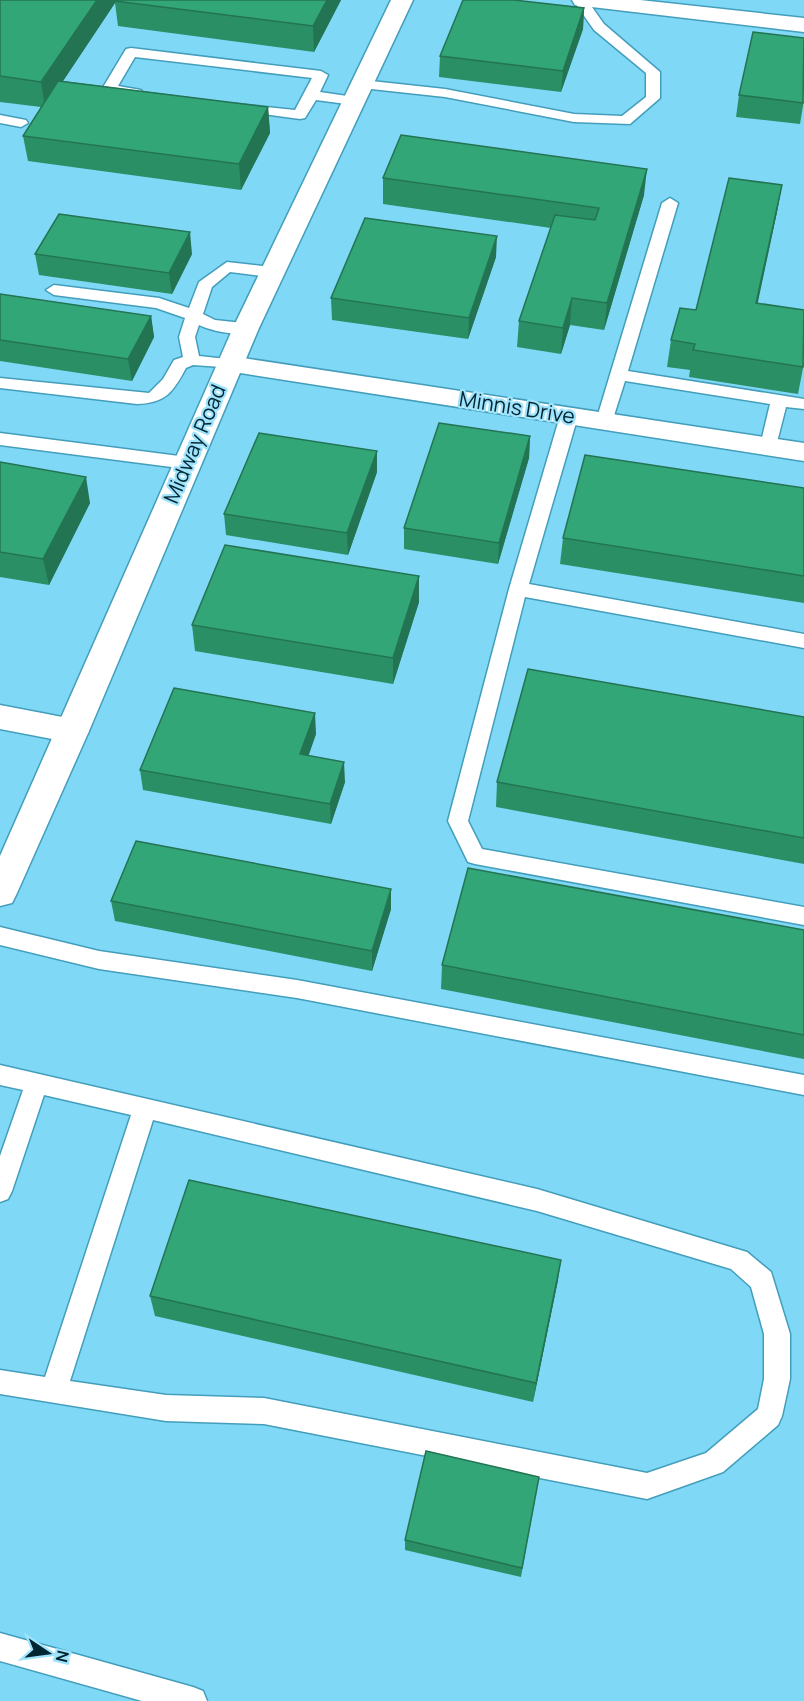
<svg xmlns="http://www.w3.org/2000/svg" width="804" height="1701" font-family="Manrope,sans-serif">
<rect width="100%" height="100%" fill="#80d8f7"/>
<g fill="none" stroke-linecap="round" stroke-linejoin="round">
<!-- service casing -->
<g stroke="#439ebb" stroke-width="3">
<path id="service" d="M 573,0 L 587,0 L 604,24 L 660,72 L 660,98 L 630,124 L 574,122 L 445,97 L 362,88 L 355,84 L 362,80 L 445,89 L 574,114 L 622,116 L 646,97 L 646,73 L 594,30 Z
M 131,48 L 321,71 L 328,75 L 320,92 L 354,97 L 361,101 L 354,105 L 316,100 L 305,118 L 300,119 L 241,111 L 234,107 L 236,104 L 295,110 L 312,78 L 135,57 L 118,86 L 141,90 L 143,93 L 141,96 L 104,92 L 102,89 L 126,49 Z
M 0,115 L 26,120 L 28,123 L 21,127 L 0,123 Z
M 670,198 L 678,203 L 628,371 L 804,399 L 804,409 L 786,407 L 775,450 L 763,450 L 760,446 L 770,404 L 625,381 L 611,425 L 605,427 L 596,421 L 662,203 Z
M 227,262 L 271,267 L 279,272 L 271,277 L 230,272 L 212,287 L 203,314 L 215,320 L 252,324 L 254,328 C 245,339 211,331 199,325 L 195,337 L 199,356 L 236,360 L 238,364 L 236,368 L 193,365 L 186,368 C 173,392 166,403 137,404 L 0,388 L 0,378 L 149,393 L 163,379 L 174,360 L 183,357 L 179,337 L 185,318 L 156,308 L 54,295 L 46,290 L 54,285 L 159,298 L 189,308 L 199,282 Z
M 569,410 L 578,416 L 529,584 L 804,634 L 804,648 L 525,597 L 468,821 L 482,849 L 804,907 L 804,925 L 475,864 L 468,862 L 448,821 L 509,589 L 560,416 Z
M 0,433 L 187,457 L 196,463 L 187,469 L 0,445 Z
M 0,927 L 99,951 L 297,980 L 804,1075 L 804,1095 L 297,998 L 99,969 L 0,945 Z
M 0,1065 L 537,1189 L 747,1252 L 771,1272 L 790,1334 L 790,1379 L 782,1416 L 778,1425 L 723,1472 L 647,1499 L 264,1424 L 166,1421 L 0,1394 L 0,1370 L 45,1377 L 131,1115 L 44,1095 L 12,1191 L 8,1199 L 0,1202 L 0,1156 L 23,1090 L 0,1085 ZM 153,1120 L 537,1211 L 731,1269 L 751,1287 L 764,1334 L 764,1379 L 758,1409 L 706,1453 L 647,1473 L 264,1398 L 166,1395 L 70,1381 Z
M 0,1633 L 193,1687 L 203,1691 L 207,1701 L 142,1701 L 0,1661 Z"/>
</g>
<!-- minor casing -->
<g stroke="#439ebb" stroke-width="3">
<path id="minor" d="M 572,0 L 640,0 L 804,18 L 804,32 L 583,6 L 575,5 Z
M 230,356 L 804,443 L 804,461 L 221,370 L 217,364 L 221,358 Z
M 0,705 L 73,719 L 84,723 L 89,731 L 84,739 L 73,743 L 0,729 Z"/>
</g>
<!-- secondary casing -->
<g stroke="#439ebb" stroke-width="3">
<path id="secondary" d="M 391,0 L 413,0 L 259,328 L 89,731 L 17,893 L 12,903 L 0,906 L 0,856 L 233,328 Z"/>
</g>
<!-- service -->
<use href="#service" fill="#fff" fill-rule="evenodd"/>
<!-- minor -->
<use href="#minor" fill="#fff" fill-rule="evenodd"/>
<!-- secondary -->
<use href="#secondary" fill="#fff" fill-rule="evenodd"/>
</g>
<!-- wall -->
<path fill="#2b8f66" d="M 0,0 L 341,0 L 314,52 L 118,26 L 115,3 L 63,81 L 268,107 L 270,133 L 241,190 L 28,161 L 23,136 L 41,107 L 0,102 Z
M 584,8 L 583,29 L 561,92 L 439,77 L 440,56 Z
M 739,95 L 804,100 L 800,124 L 736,117 Z
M 383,178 L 644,195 L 604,330 L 570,325 L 561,354 L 517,347 L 519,321 L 551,228 L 383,204 Z
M 782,185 L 777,212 L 757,304 L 804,363 L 798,394 L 689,377 L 690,370 L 667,367 L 671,340 L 696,310 Z
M 35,254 L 192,254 L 172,294 L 39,275 Z
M 496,257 L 468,339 L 332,320 L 331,298 Z
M 0,294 L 151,316 L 154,337 L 132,381 L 0,361 Z
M 530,436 L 529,458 L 498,564 L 404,549 L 404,528 Z
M 0,462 L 90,503 L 49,585 L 0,577 Z
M 377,472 L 348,555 L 226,535 L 224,514 Z
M 804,488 L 804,603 L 560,564 L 563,538 Z
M 419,602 L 393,684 L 195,651 L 192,625 Z
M 804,717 L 804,864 L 496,807 L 497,782 Z
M 316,734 L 308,755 L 345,782 L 331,824 L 143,790 L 140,770 Z
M 111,901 L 391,909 L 372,971 L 115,921 Z
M 804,930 L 804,1059 L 441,989 L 442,965 Z
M 558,1280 L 533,1402 L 155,1316 L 150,1296 Z
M 539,1477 L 521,1577 L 405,1550 L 405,1540 Z"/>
<!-- shaded-wall -->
<path fill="#237453" d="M 97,0 L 117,0 L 115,1 L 115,3 L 45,108 L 41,82 Z
M 327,0 L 341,0 L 314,52 L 313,26 Z
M 584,8 L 583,29 L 561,92 L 563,71 Z
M 268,107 L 270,133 L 241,190 L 239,164 Z
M 647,169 L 644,195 L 604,330 L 607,303 Z
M 782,185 L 777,212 L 752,330 L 756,303 Z
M 190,232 L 192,254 L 172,294 L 169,273 Z
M 497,236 L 496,257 L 468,339 L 469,318 Z
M 572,298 L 570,325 L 561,354 L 563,328 Z
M 151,316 L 154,337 L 132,381 L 128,359 Z
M 530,436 L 529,458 L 498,564 L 499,543 Z
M 377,451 L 377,472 L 348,555 L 347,533 Z
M 86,477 L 90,503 L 49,585 L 43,559 Z
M 419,576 L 419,602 L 393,684 L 393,658 Z
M 315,713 L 316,734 L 302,775 L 300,754 Z
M 344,762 L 345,782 L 331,824 L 330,804 Z
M 391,889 L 391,909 L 372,971 L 372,951 Z
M 561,1260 L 558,1280 L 533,1402 L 536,1383 Z"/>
<!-- building -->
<path fill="#32a677" stroke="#237453" stroke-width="1.5" d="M 0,0 L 97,0 L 41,82 L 0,76 Z
M 115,0 L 327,0 L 313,26 L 115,1 Z
M 463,0 L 514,0 L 584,8 L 563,71 L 440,56 Z
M 753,32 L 804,38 L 803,103 L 739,95 Z
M 58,81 L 268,107 L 239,164 L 23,136 Z
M 401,135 L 647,169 L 607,303 L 572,298 L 563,328 L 519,321 L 555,215 L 595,220 L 599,208 L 383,178 Z
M 729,178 L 782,185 L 756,303 L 804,310 L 803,367 L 693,350 L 695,344 L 671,340 L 680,308 L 696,310 Z
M 59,214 L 190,232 L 169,273 L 35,254 Z
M 365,218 L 497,236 L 469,318 L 331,298 Z
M 0,294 L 151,316 L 128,359 L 0,340 Z
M 439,423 L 530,436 L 499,543 L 404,528 Z
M 259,433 L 377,451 L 347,533 L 224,514 Z
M 585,455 L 804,488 L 804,576 L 563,538 Z
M 0,462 L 86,477 L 43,559 L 0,552 Z
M 225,545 L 419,576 L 393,658 L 192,625 Z
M 528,669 L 804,717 L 804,838 L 497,782 Z
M 174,688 L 315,713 L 300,754 L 344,762 L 330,804 L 140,770 Z
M 136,841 L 391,889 L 372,951 L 111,901 Z
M 468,868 L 804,930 L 804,1035 L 442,965 Z
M 189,1180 L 561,1260 L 536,1383 L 150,1296 Z
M 426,1451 L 539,1477 L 522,1568 L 405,1540 Z"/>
<g text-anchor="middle" stroke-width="4.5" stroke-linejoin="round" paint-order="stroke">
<!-- street labels -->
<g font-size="21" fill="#002631" stroke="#9fe3fc">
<text transform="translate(517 408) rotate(9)" y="7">Minnis Drive</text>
<text transform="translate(195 444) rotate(-67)" y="7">Midway Road</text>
</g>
</g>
<!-- north arrow -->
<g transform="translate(48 1653) rotate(103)" stroke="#9fe3fc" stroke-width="4.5" paint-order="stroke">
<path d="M0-4.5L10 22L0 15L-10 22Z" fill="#002631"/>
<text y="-9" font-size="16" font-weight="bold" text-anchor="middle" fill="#002631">N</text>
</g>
</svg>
